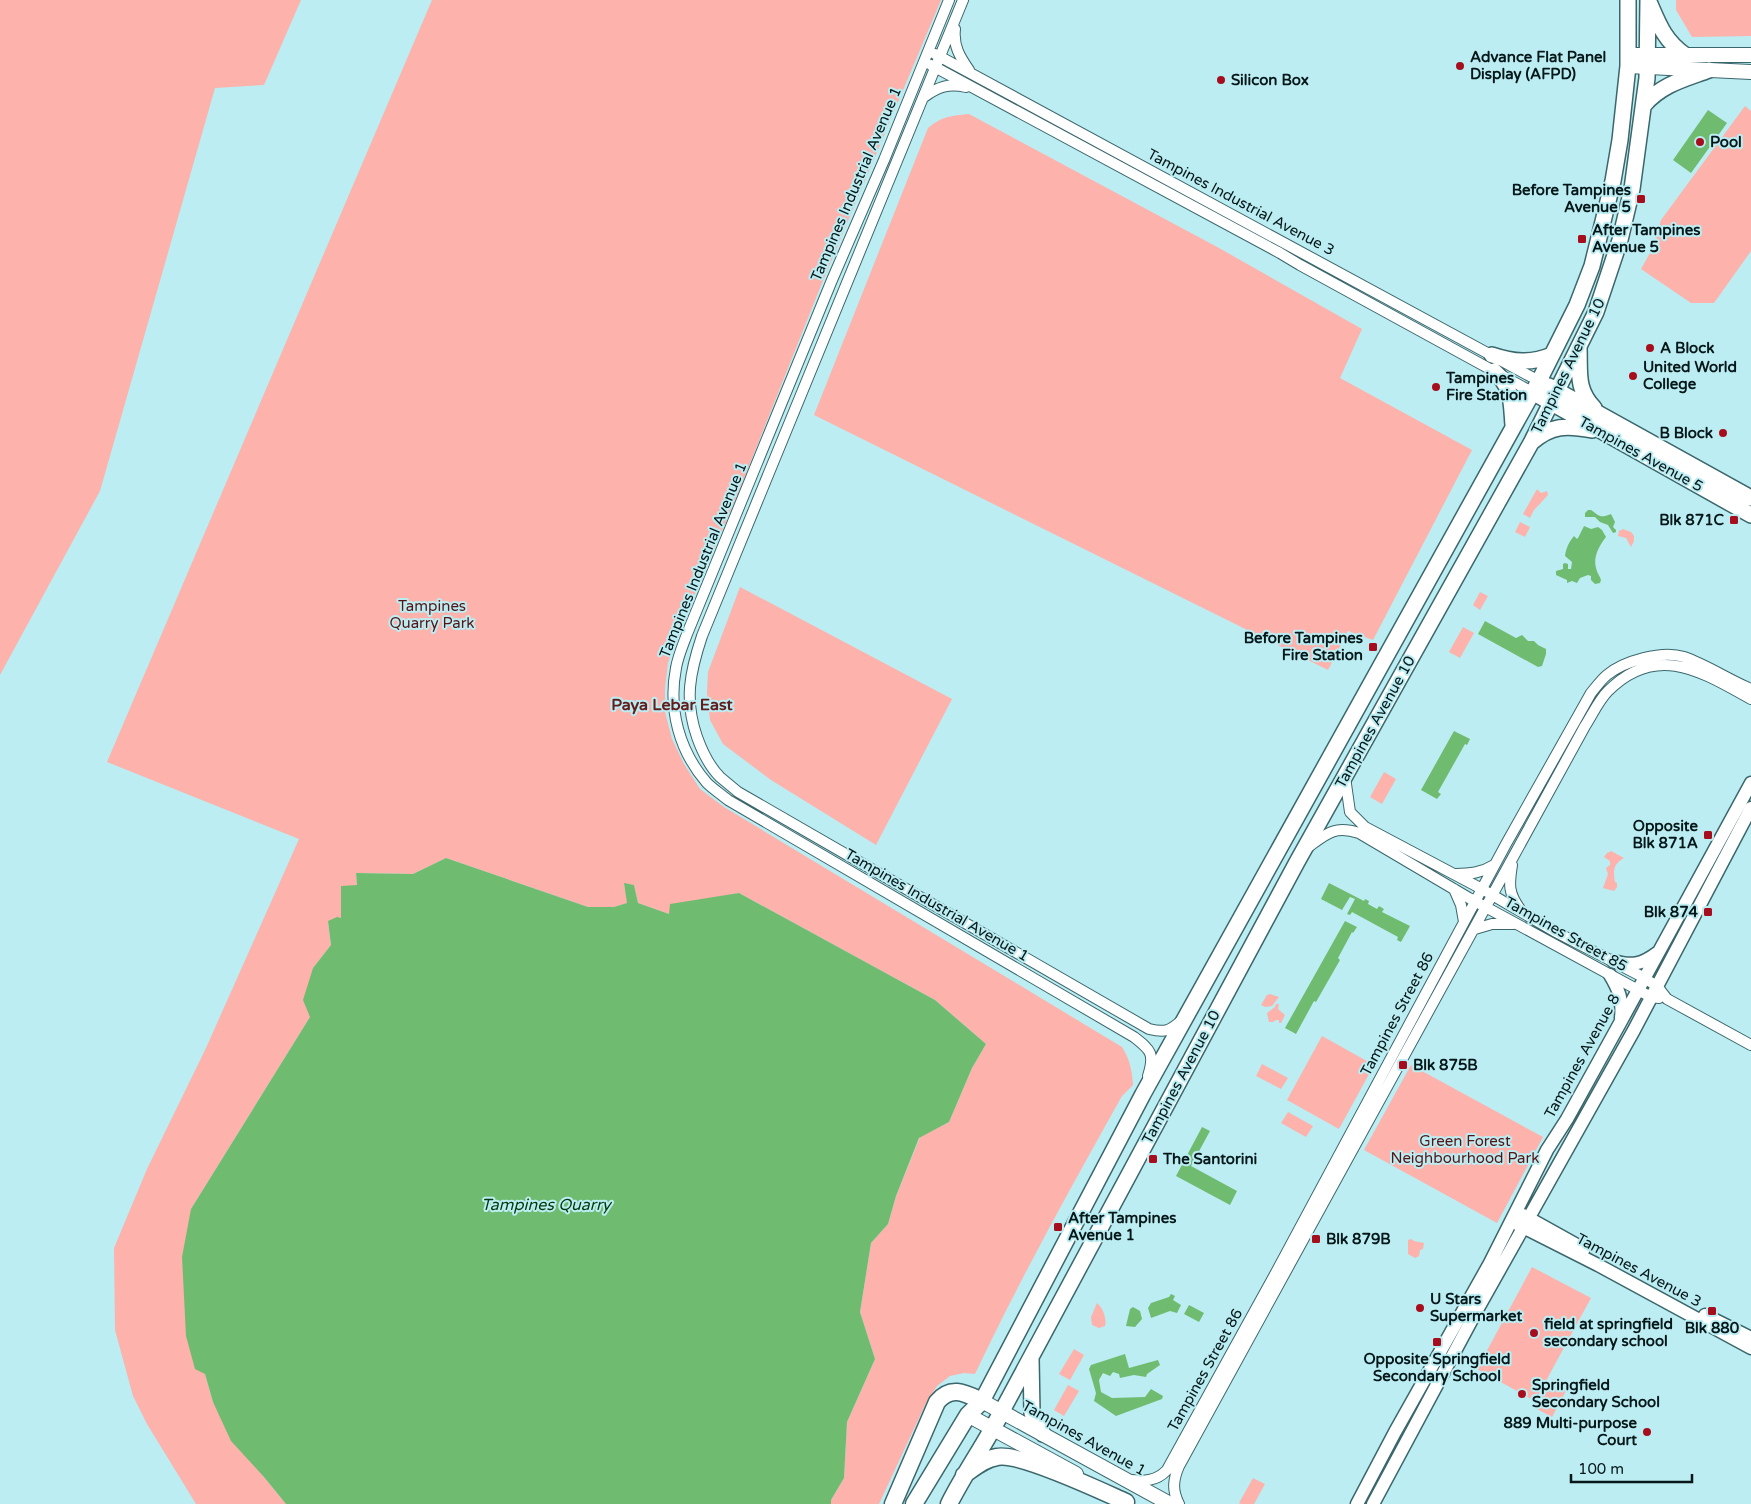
<svg xmlns="http://www.w3.org/2000/svg" width="1751" height="1504" font-family="'Varela Round',sans-serif">
<rect width="100%" height="100%" fill="#bcedf2"/>
<!-- green -->
<path fill="#fdb2ac" d="M 0,0 L 301,0 L 264,85 L 215,88 L 100,491 L 0,675 Z
M 432,0 L 941,0 L 824,278 L 739,491 L 679,631 L 668,663 L 665,688 L 665,712 L 672,739 L 684,764 L 700,789 L 724,807 L 1122,1047 C 1130,1060 1132,1070 1133,1085 L 1122,1096 C 1071,1187 1020,1279 975,1374 L 964,1373 L 950,1376 L 937,1386 L 926,1403 L 879,1504 L 831,1504 L 831,1500 L 844,1478 L 847,1422 L 875,1359 L 860,1312 L 871,1243 L 888,1224 L 896,1196 L 920,1137 L 949,1122 L 972,1068 L 986,1044 L 935,1000 L 739,893 L 669,914 L 638,903 L 634,885 L 624,884 L 628,903 L 614,907 L 588,907 L 446,858 L 413,874 L 356,873 L 357,885 L 341,919 L 328,922 L 331,945 L 313,968 L 310,1017 L 191,1209 L 205,1374 L 213,1402 L 264,1477 L 286,1504 L 196,1504 L 147,1424 L 133,1396 L 115,1330 L 114,1248 L 147,1169 L 206,1048 L 299,839 L 107,762 Z
M 1676,0 L 1751,0 L 1751,36 L 1692,37 L 1676,10 Z
M 1745,106 L 1751,111 L 1751,251 L 1714,303 L 1691,303 L 1641,269 L 1655,244 L 1661,220 Z
M 969,114 L 1219,248 L 1362,329 L 1340,378 L 1472,450 L 1373,640 L 1348,631 L 1328,670 L 814,415 L 928,128 C 943,116 950,116 969,114 Z
M 1537,489 L 1541,493 L 1547,491 L 1548,495 L 1534,510 L 1530,518 L 1523,514 Z
M 1520,522 L 1530,527 L 1525,537 L 1515,532 Z
M 1623,529 L 1631,532 L 1634,536 L 1634,541 L 1631,547 L 1626,538 L 1618,536 L 1619,531 Z
M 740,587 L 952,699 L 876,845 L 771,780 L 723,744 L 710,720 L 707,693 L 708,672 Z
M 1480,592 L 1488,596 L 1480,610 L 1473,605 Z
M 1463,627 L 1474,633 L 1460,658 L 1449,652 Z
M 1384,772 L 1396,779 L 1382,804 L 1370,797 Z
M 1611,851 L 1624,858 C 1613,864 1613,871 1615,882 L 1617,883 L 1617,887 L 1614,891 L 1603,888 L 1608,874 L 1606,868 L 1610,865 L 1610,861 L 1604,857 L 1607,853 Z
M 1270,994 L 1279,997 L 1272,1006 L 1266,1007 L 1261,1005 L 1267,995 Z
M 1276,1004 L 1279,1004 L 1278,1009 L 1285,1015 L 1281,1023 L 1279,1023 L 1279,1020 L 1276,1020 L 1273,1022 L 1269,1022 L 1267,1013 L 1275,1007 Z
M 1322,1036 L 1374,1065 L 1339,1129 L 1287,1100 Z
M 1262,1064 L 1288,1078 L 1281,1089 L 1256,1076 Z
M 1411,1065 L 1543,1137 L 1497,1223 L 1364,1150 Z
M 1288,1112 L 1313,1126 L 1306,1137 L 1281,1123 Z
M 1411,1239 L 1414,1241 L 1424,1243 L 1423,1249 L 1420,1250 L 1419,1256 L 1415,1258 L 1408,1254 L 1408,1240 Z
M 1532,1267 L 1591,1298 L 1535,1401 L 1477,1369 Z
M 1097,1303 C 1103,1308 1107,1319 1105,1326 L 1099,1328 L 1092,1325 L 1091,1317 Z
M 1074,1349 L 1084,1355 L 1070,1380 L 1059,1374 Z
M 1552,1379 L 1568,1387 L 1552,1417 L 1535,1408 Z
M 1068,1385 L 1079,1391 L 1064,1416 L 1054,1410 Z
M 1253,1478 L 1265,1484 L 1254,1504 L 1241,1504 L 1239,1503 Z"/>
<!-- water -->
<path fill="#6fbc71" d="M 1708,110 L 1727,123 L 1691,173 L 1673,160 Z
M 1588,510 L 1591,510 C 1599,515 1599,519 1611,514 L 1615,522 L 1613,527 L 1616,530 L 1616,532 L 1613,533 L 1608,525 L 1600,522 L 1595,517 L 1585,517 L 1585,513 Z
M 1584,526 L 1591,529 L 1598,527 L 1602,530 L 1606,537 C 1599,546 1593,557 1596,568 C 1597,573 1600,576 1601,580 L 1600,583 L 1595,584 L 1591,580 L 1591,576 L 1588,575 L 1580,578 L 1577,583 L 1572,581 L 1567,583 L 1567,580 L 1556,575 L 1556,571 L 1563,569 L 1563,564 L 1565,563 L 1568,564 L 1568,569 L 1571,569 L 1572,562 L 1565,556 C 1566,548 1569,542 1574,536 L 1577,539 L 1578,538 Z
M 1485,621 L 1516,638 L 1522,635 L 1528,641 L 1534,641 L 1538,645 L 1546,649 L 1546,654 L 1542,666 L 1538,667 L 1478,634 Z
M 1454,731 L 1470,739 L 1467,745 L 1465,744 L 1438,792 L 1441,794 L 1437,799 L 1421,790 Z
M 446,858 L 588,907 L 614,907 L 627,903 L 624,883 L 634,885 L 638,903 L 669,914 L 670,904 L 739,893 L 935,1000 L 986,1044 L 972,1068 L 949,1122 L 919,1138 L 896,1196 L 888,1224 L 871,1243 L 860,1312 L 875,1359 L 847,1422 L 844,1478 L 831,1500 L 831,1504 L 286,1504 L 264,1477 L 231,1441 L 213,1402 L 205,1374 L 195,1369 L 186,1336 L 182,1257 L 191,1209 L 310,1017 L 303,1000 L 313,968 L 331,945 L 328,921 L 337,917 L 341,918 L 341,886 L 357,885 L 356,873 L 413,874 Z
M 1329,883 L 1364,901 L 1365,899 L 1369,901 L 1368,904 L 1377,909 L 1379,906 L 1384,909 L 1382,912 L 1410,926 L 1401,942 L 1397,940 L 1398,937 L 1352,912 L 1350,915 L 1347,914 L 1355,899 L 1350,897 L 1342,910 L 1321,899 Z
M 1345,921 L 1357,927 L 1353,933 L 1352,932 L 1338,958 L 1340,960 L 1316,1002 L 1314,1001 L 1296,1034 L 1285,1028 Z
M 1202,1127 L 1210,1131 L 1191,1166 L 1237,1191 L 1230,1205 L 1176,1176 Z
M 1171,1294 L 1175,1296 L 1173,1300 L 1181,1305 L 1177,1313 L 1170,1311 L 1151,1318 L 1148,1308 L 1151,1303 L 1169,1297 Z
M 1189,1305 L 1204,1313 L 1199,1322 L 1184,1314 Z
M 1133,1307 L 1140,1311 L 1142,1319 L 1135,1327 L 1126,1326 L 1130,1309 Z
M 1125,1354 L 1129,1368 L 1158,1360 L 1160,1365 L 1147,1374 L 1146,1377 L 1134,1375 L 1120,1378 L 1119,1374 L 1113,1372 L 1110,1376 L 1103,1373 L 1099,1380 L 1101,1392 L 1112,1398 L 1145,1397 L 1151,1389 L 1163,1396 L 1162,1399 L 1116,1416 L 1094,1401 L 1096,1393 L 1089,1369 L 1091,1365 Z"/>
<g fill="none" stroke-linecap="round" stroke-linejoin="round">
<!-- minor casing -->
<g stroke="#3a676c" stroke-width="12">
<path id="minor" d="M 949,0 L 884,160 L 832,280 L 687,634 C 683,645 678,656 676,668 C 668,709 679,751 707,783 C 713,789 721,794 728,800 L 1134,1037 C 1151,1050 1155,1054 1148,1076
M 963,0 L 702,636 C 690,672 684,700 697,737 C 702,751 709,766 720,777 C 726,782 732,787 738,792 L 1149,1029 C 1165,1033 1169,1031 1181,1021
M 955,29 C 953,46 960,57 969,70
M 935,54 L 1539,381
M 931,65 L 1280,253 L 1300,265 L 1532,392
M 924,97 C 938,87 948,83 966,87
M 1345,777 L 1350,812 L 1365,827 L 1482,889 L 1554,931 L 1639,975 L 1657,986 L 1667,999 L 1751,1045
M 1307,848 C 1326,834 1334,825 1359,833 L 1469,898 L 1651,997 L 1659,998
M 1512,865 C 1509,884 1508,893 1520,909
M 1455,874 C 1470,874 1481,873 1494,865
M 1454,889 L 1461,905 L 1464,922
M 1475,929 L 1492,924 L 1514,924
M 1129,1480 C 1143,1481 1156,1482 1167,1470 L 1273,1278 L 1506,844 L 1591,693 C 1596,687 1601,680 1607,675 C 1624,661 1662,650 1684,657 C 1707,665 1729,680 1751,689
M 1179,1504 C 1172,1490 1173,1480 1179,1466 L 1585,726 C 1592,715 1599,700 1608,691 C 1657,642 1702,672 1751,699"/>
</g>
<!-- tertiary casing -->
<g stroke="#3a676c" stroke-width="15">
<path id="tertiary" d="M 1613,961 C 1632,966 1641,965 1657,953
M 1610,975 C 1619,990 1623,1000 1621,1018
M 1523,1215 L 1584,1249
M 1517,1224 L 1598,1265 L 1751,1348
M 1705,1315 L 1751,1338
M 1357,1504 L 1395,1432 L 1490,1263 L 1547,1150 L 1567,1119 L 1620,1023 L 1751,783
M 1373,1504 L 1477,1310 L 1634,1030 L 1751,808"/>
</g>
<!-- secondary casing -->
<g stroke="#3a676c" stroke-width="16">
<path id="secondary" d="M 1628,55 L 1751,55
M 1628,66 L 1751,72
M 982,1401 L 1170,1504
M 975,1419 L 1076,1474"/>
</g>
<!-- primary casing -->
<g stroke="#3a676c" stroke-width="18">
<path id="primary" d="M 1650,4 C 1659,25 1665,41 1685,55
M 1644,105 C 1662,84 1685,79 1709,70
M 1579,348 C 1580,373 1576,389 1594,408
M 1492,355 C 1513,362 1531,364 1552,355
M 1494,371 C 1513,388 1511,402 1513,425
M 1549,386 L 1751,498
M 1532,392 L 1751,515
M 1532,442 C 1551,425 1567,425 1592,430
M 1031,1358 L 1032,1413 L 1035,1422 L 1043,1434
M 982,1401 L 1143,1094 L 1539,381 L 1577,305 L 1592,266 L 1613,181 L 1620,140 L 1628,66 L 1628,0
M 1002,1411 L 1297,862 L 1531,443 L 1596,312 L 1620,240 L 1632,189 L 1647,78 L 1648,0"/>
</g>
<!-- trunk casing -->
<g stroke="#3a676c" stroke-width="19">
<path id="trunk" d="M 964,1475 C 974,1468 984,1459 997,1457 C 1019,1452 1101,1491 1126,1502
M 893,1504 L 937,1402 C 951,1385 965,1393 982,1401
M 914,1504 L 968,1415 L 982,1401
M 949,1504 C 965,1472 986,1443 1002,1411"/>
</g>
<!-- minor -->
<use href="#minor" stroke="#fff" stroke-width="10"/>
<!-- tertiary -->
<use href="#tertiary" stroke="#fff" stroke-width="12"/>
<!-- secondary -->
<use href="#secondary" stroke="#fff" stroke-width="14"/>
<!-- primary -->
<use href="#primary" stroke="#fff" stroke-width="15"/>
<!-- trunk -->
<use href="#trunk" stroke="#fff" stroke-width="16"/>
</g>
<!-- markers -->
<g fill="#a60e1d" stroke="#bcedf2" stroke-width="2">
<circle cx="1460" cy="66" r="5"/>
<circle cx="1221" cy="80" r="5"/>
<circle cx="1700" cy="142" r="5"/>
<rect x="1636" y="194" width="10" height="10" rx="2.5"/>
<rect x="1577" y="234" width="10" height="10" rx="2.5"/>
<circle cx="1650" cy="348" r="5"/>
<circle cx="1633" cy="376" r="5"/>
<circle cx="1436" cy="387" r="5"/>
<circle cx="1723" cy="433" r="5"/>
<rect x="1729" y="515" width="10" height="10" rx="2.5"/>
<rect x="1368" y="642" width="10" height="10" rx="2.5"/>
<rect x="1703" y="830" width="10" height="10" rx="2.5"/>
<rect x="1703" y="907" width="10" height="10" rx="2.5"/>
<rect x="1398" y="1060" width="10" height="10" rx="2.5"/>
<rect x="1148" y="1154" width="10" height="10" rx="2.5"/>
<rect x="1053" y="1222" width="10" height="10" rx="2.5"/>
<rect x="1311" y="1234" width="10" height="10" rx="2.5"/>
<circle cx="1420" cy="1308" r="5"/>
<rect x="1707" y="1306" width="10" height="10" rx="2.5"/>
<circle cx="1534" cy="1333" r="5"/>
<rect x="1432" y="1337" width="10" height="10" rx="2.5"/>
<circle cx="1522" cy="1394" r="5"/>
<circle cx="1647" cy="1432" r="5"/>
</g>
<g text-anchor="middle" stroke-width="4" stroke-linejoin="round" paint-order="stroke">
<!-- poi labels -->
<g font-size="15" font-weight="bold" fill="#051719" stroke="#bcedf2" text-anchor="start">
<text x="1470" y="62">Advance Flat Panel<tspan x="1470" dy="17">Display (AFPD)</tspan></text>
<text x="1231" y="85">Silicon Box</text>
<text x="1710" y="147">Pool</text>
<text x="1631" y="195" text-anchor="end">Before Tampines<tspan x="1631" dy="17">Avenue 5</tspan></text>
<text x="1592" y="235">After Tampines<tspan x="1592" dy="17">Avenue 5</tspan></text>
<text x="1660" y="353">A Block</text>
<text x="1643" y="372">United World<tspan x="1643" dy="17">College</tspan></text>
<text x="1446" y="383">Tampines<tspan x="1446" dy="17">Fire Station</tspan></text>
<text x="1713" y="438" text-anchor="end">B Block</text>
<text x="1724" y="525" text-anchor="end">Blk 871C</text>
<text x="1363" y="643" text-anchor="end">Before Tampines<tspan x="1363" dy="17">Fire Station</tspan></text>
<text x="1698" y="831" text-anchor="end">Opposite<tspan x="1698" dy="17">Blk 871A</tspan></text>
<text x="1698" y="917" text-anchor="end">Blk 874</text>
<text x="1413" y="1070">Blk 875B</text>
<text x="1163" y="1164">The Santorini</text>
<text x="1068" y="1223">After Tampines<tspan x="1068" dy="17">Avenue 1</tspan></text>
<text x="1326" y="1244">Blk 879B</text>
<text x="1430" y="1304">U Stars<tspan x="1430" dy="17">Supermarket</tspan></text>
<text x="1544" y="1329">field at springfield<tspan x="1544" dy="17">secondary school</tspan></text>
<text x="1712" y="1333" text-anchor="middle">Blk 880</text>
<text x="1437" y="1364" text-anchor="middle">Opposite Springfield<tspan x="1437" dy="17">Secondary School</tspan></text>
<text x="1532" y="1390">Springfield<tspan x="1532" dy="17">Secondary School</tspan></text>
<text x="1637" y="1428" text-anchor="end">889 Multi-purpose<tspan x="1637" dy="17">Court</tspan></text>
</g>
<!-- street labels -->
<g font-size="15" fill="#051719" stroke="#bcedf2">
<text transform="translate(856 184) rotate(-67)" y="5">Tampines Industrial Avenue 1</text>
<text transform="translate(1241 202) rotate(28)" y="5">Tampines Industrial Avenue 3</text>
<text transform="translate(1568 366) rotate(-64)" y="5">Tampines Avenue 10</text>
<text transform="translate(1641 454) rotate(29)" y="5">Tampines Avenue 5</text>
<text transform="translate(703 560) rotate(-68)" y="5">Tampines Industrial Avenue 1</text>
<text transform="translate(1375 722) rotate(-61)" y="5">Tampines Avenue 10</text>
<text transform="translate(937 905) rotate(30)" y="5">Tampines Industrial Avenue 1</text>
<text transform="translate(1566 934) rotate(29)" y="5">Tampines Street 85</text>
<text transform="translate(1397 1014) rotate(-62)" y="5">Tampines Street 86</text>
<text transform="translate(1582 1056) rotate(-61)" y="5">Tampines Avenue 8</text>
<text transform="translate(1181 1077) rotate(-62)" y="5">Tampines Avenue 10</text>
<text transform="translate(1639 1270) rotate(28)" y="5">Tampines Avenue 3</text>
<text transform="translate(1205 1370) rotate(-61)" y="5">Tampines Street 86</text>
<text transform="translate(1084 1438) rotate(29)" y="5">Tampines Avenue 1</text>
</g>
<!-- park labels -->
<g font-size="15" fill="#551414" stroke="#bcedf2">
<text x="432" y="611">Tampines<tspan x="432" dy="17">Quarry Park</tspan></text>
<text x="1465" y="1146">Green Forest<tspan x="1465" dy="17">Neighbourhood Park</tspan></text>
</g>
<!-- neighbourhood labels -->
<g font-size="16" font-weight="bold" fill="#621d1c" stroke="#bcedf2">
<text x="672" y="710">Paya Lebar East</text>
</g>
<!-- water labels -->
<g font-size="16" font-style="italic" fill="#003a08" stroke="#bcedf2">
<text x="546" y="1210">Tampines Quarry</text>
</g>
</g>
<!-- scale -->
<path d="M1571 1474v8h121v-8" fill="none" stroke="#051719" stroke-width="2.5"/>
<text x="1578" y="1474" font-size="15" fill="#051719" stroke="#bcedf2" stroke-width="4" paint-order="stroke">100 m</text>
</svg>
